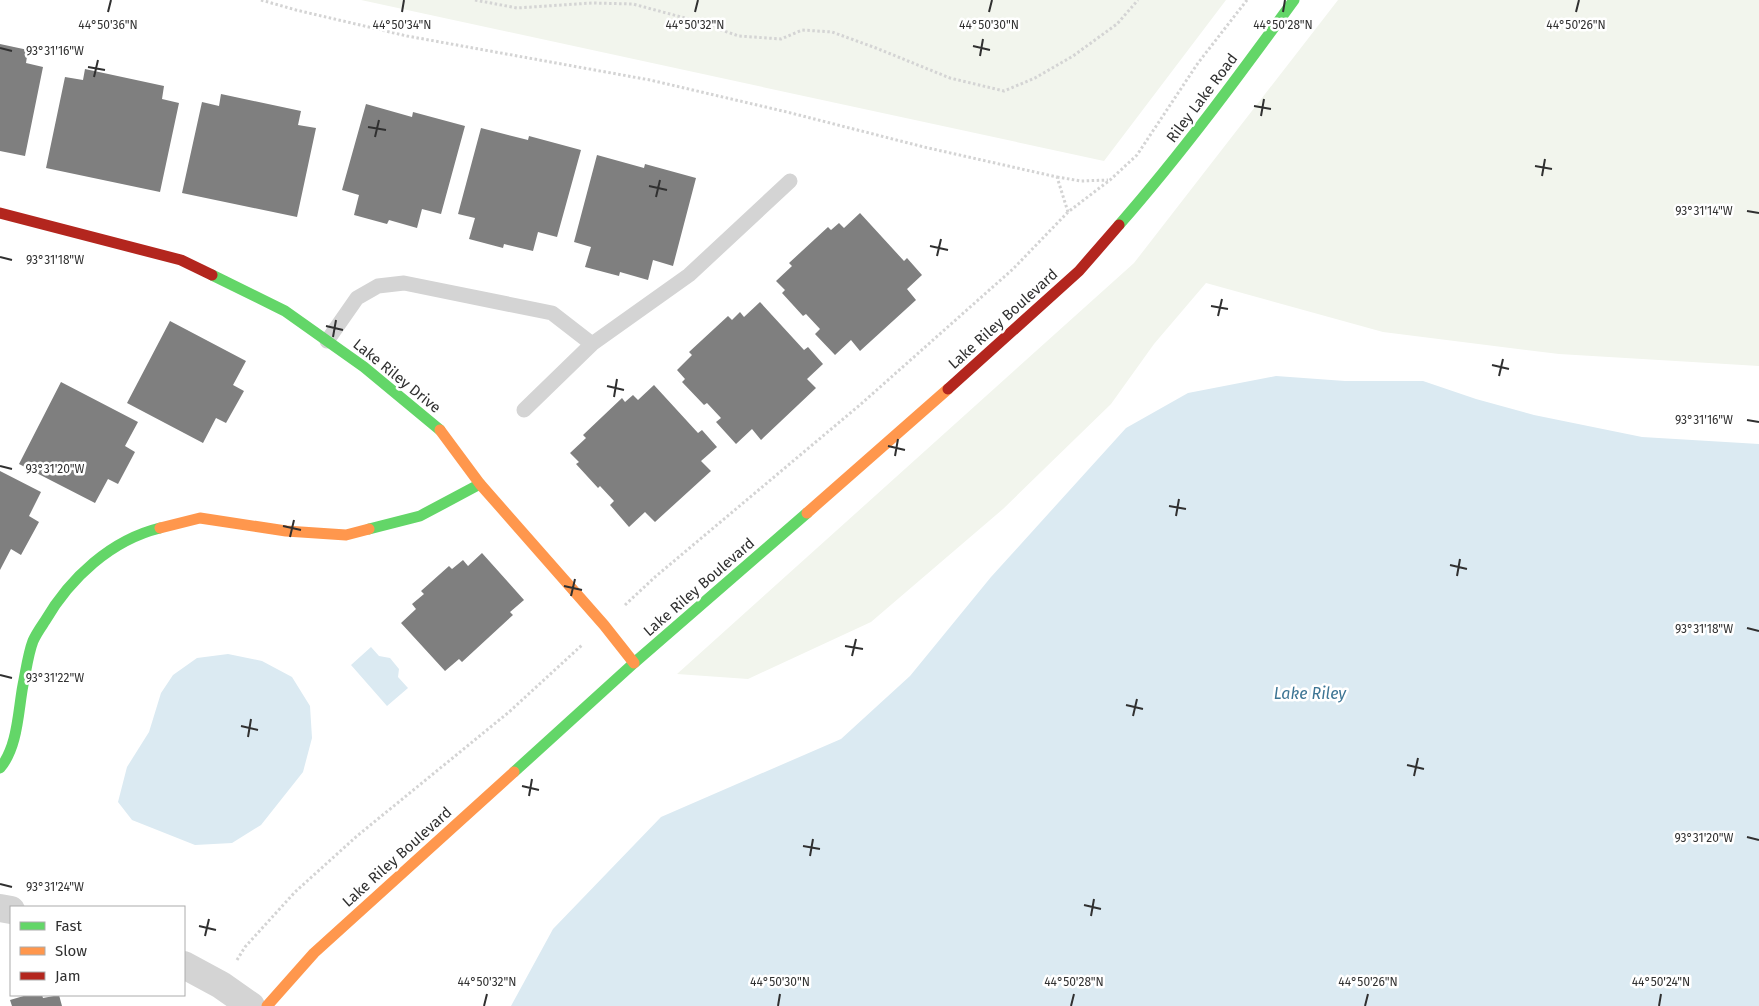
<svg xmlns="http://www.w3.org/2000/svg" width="1759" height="1006" font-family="'Fira Sans',sans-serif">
<rect width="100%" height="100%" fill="#fff"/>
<!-- green -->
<path fill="#f2f5ed" d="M 361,0 L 1226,0 L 1104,161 Z
M 1338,0 L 1759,0 L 1759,366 L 1559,354 L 1383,332 L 1206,283 L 1154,344 L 1111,404 L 1003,509 L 871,622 L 748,679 L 677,674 L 1134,263 Z"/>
<!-- water -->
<path fill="#dbeaf2" d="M 1276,376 L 1345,381 L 1423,381 L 1476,399 L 1534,415 L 1642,437 L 1759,444 L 1759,1006 L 511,1006 L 553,929 L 661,817 L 841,739 L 910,676 L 991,577 L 1126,428 L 1188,393 Z
M 371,647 L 379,656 L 390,658 L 399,669 L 398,677 L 408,688 L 387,706 L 351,665 Z
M 228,654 L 262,661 L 292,677 L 310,706 L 312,738 L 303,772 L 261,825 L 232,843 L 195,845 L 132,820 L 118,802 L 127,767 L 149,732 L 161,693 L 173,675 L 197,658 Z"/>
<!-- building -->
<path fill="#7f7f7f" d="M 0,44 L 28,50 L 26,63 L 43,67 L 25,156 L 0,151 Z
M 85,69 L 164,86 L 162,99 L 179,103 L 160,192 L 46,168 L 65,77 L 83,80 Z
M 221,94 L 301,111 L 298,125 L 316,128 L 297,217 L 182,193 L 202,102 L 219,106 Z
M 366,104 L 412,117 L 413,112 L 465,126 L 441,214 L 422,209 L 417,228 L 389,220 L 387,224 L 354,215 L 359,195 L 342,190 Z
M 481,128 L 528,140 L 529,136 L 581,150 L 557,237 L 538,232 L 533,251 L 504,244 L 503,248 L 469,239 L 475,218 L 458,214 Z
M 597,155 L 644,168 L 645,164 L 696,178 L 673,266 L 653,260 L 648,280 L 620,272 L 619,276 L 585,267 L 591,247 L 574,242 Z
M 860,213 L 904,261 L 907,258 L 922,275 L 907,289 L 916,300 L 860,351 L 851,340 L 835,355 L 815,334 L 820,329 L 806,314 L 803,316 L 782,293 L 785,290 L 776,281 L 792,266 L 789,263 L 828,227 L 831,230 L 839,223 L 844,228 Z
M 760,302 L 804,350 L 808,347 L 823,364 L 807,379 L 816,388 L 761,440 L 752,429 L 736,444 L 716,422 L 721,418 L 707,403 L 704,405 L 682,382 L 685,379 L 677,370 L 692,355 L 689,352 L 728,316 L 732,320 L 740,312 L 744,317 Z
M 170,321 L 246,361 L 233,385 L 244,391 L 226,423 L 216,418 L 203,443 L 127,403 Z
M 61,382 L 138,422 L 125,446 L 135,452 L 118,484 L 108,479 L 95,503 L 19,464 Z
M 654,385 L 698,433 L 702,430 L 717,447 L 701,461 L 711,471 L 655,522 L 645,512 L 629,527 L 610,505 L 614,501 L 600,486 L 598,488 L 576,464 L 579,462 L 570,453 L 586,438 L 583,435 L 622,398 L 625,402 L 633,395 L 638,400 Z
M 0,471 L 41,492 L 29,516 L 39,522 L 21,555 L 11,549 L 0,570 Z
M 482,553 L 524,600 L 510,612 L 513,615 L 462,662 L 459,659 L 445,671 L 401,623 L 416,609 L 412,604 L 424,594 L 421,591 L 449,566 L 452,569 L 463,560 L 468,566 Z
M 27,995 L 42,995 L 43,998 L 59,995 L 62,1006 L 12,1006 L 10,1000 Z"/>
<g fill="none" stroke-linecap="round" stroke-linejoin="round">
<!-- path -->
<path stroke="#d4d4d4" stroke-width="3" stroke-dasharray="2.5 2.5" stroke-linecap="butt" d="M 261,0 L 296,10 L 407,36 L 650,80 L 787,112 L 924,147 L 1057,177 L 1068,212
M 475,0 L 517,8 L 592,3 L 633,4 L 685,18 L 739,36 L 781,39 L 802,30 L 832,32 L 876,48 L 950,78 L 1004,91 L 1035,78 L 1073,56 L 1117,24 L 1138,0
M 1057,177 L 1081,181 L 1108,180
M 625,605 L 655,577 L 861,404 L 1013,269 L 1068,212 L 1110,180 L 1137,155 L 1198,63 L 1247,0
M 237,960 L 245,947 L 295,892 L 357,836 L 509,712 L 582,645"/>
<!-- lane -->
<path stroke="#d4d4d4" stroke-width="15" d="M 327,341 L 357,298 L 378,286 L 404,283 L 552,313 L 592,344
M 524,410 L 592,344 L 689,275 L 790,181"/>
<!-- street -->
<path stroke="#d4d4d4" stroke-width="28" d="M 0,908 L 11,910
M 184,965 L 221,985 L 251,1006"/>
<!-- fast -->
<path stroke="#63d668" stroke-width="11" d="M 1119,225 C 1182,153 1238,77 1294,0
M 212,275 L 285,311 L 364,367 L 440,430
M 369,529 L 420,516 L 480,484
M 0,768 C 18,747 18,711 23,685 C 26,671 28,654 33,641 C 36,634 41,627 45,621 C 70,578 111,540 160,528
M 514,772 L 634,663 L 807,513"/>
<!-- slow -->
<path stroke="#ff974d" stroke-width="11" d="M 440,430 L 480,484 L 604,625 L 634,663
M 807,513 L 948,389
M 160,528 L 200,518 L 286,531 L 346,535 L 369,529
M 267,1006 L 314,953 L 514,772"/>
<!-- jam -->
<path stroke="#b3261e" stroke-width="11" d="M 0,213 L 181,260 L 212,275
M 948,389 L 1079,271 L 1119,225"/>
</g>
<!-- ticks -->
<path fill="none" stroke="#303030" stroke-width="2" d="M 108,12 L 111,0M 402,12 L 404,0M 695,12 L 698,0M 989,12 L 992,0M 1283,12 L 1285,0M 1576,12 L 1579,0M 973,46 L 990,50M 0,48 L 12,51M 980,56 L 983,39M 88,67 L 105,70M 94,77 L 98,60M 1254,106 L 1271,109M 1261,116 L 1264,99M 368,127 L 386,130M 375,137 L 379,120M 1535,166 L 1552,169M 1542,176 L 1545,159M 649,186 L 667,190M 656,197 L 660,180M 1747,211 L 1759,213M 930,246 L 948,250M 937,256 L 941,239M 0,257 L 12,260M 1211,306 L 1228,309M 1218,316 L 1222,299M 326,326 L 343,330M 333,337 L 336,320M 1492,365 L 1509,369M 1499,376 L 1503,359M 607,386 L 624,390M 614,397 L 617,379M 1747,420 L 1759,422M 888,446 L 905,450M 895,456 L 898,439M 0,466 L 12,469M 1169,506 L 1186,509M 1176,516 L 1179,499M 283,526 L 301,530M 290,537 L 294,520M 1450,565 L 1467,569M 1457,576 L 1460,559M 564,586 L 582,590M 571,596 L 575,579M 1747,628 L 1759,631M 845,646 L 863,649M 852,656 L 856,639M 0,675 L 12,678M 1126,705 L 1143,709M 1133,716 L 1137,699M 241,726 L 258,730M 248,737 L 251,719M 1407,765 L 1424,769M 1414,776 L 1418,758M 522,786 L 539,790M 529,796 L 532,779M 1747,837 L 1759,840M 803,846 L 820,849M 810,856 L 813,839M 0,884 L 12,887M 1084,905 L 1101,909M 1091,916 L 1094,899M 199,926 L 216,930M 205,936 L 209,919M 484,1006 L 487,994M 778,1006 L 780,994M 1071,1006 L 1074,994M 1365,1006 L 1368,994M 1659,1006 L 1661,994"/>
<g text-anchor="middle" stroke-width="5" stroke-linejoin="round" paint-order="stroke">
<!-- street labels -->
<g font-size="15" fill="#303030" stroke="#fff">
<text transform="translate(1202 98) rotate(-53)" y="5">Riley Lake Road</text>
<text transform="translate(1003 319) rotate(-42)" y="5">Lake Riley Boulevard</text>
<text transform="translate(397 376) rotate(39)" y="5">Lake Riley Drive</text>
<text transform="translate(699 587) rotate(-41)" y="5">Lake Riley Boulevard</text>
<text transform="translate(397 857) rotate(-42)" y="5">Lake Riley Boulevard</text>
</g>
<!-- water labels -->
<g font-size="16" font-style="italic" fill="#3d7594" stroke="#fff">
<text x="1310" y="699">Lake Riley</text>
</g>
</g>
<g font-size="12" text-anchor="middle" fill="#303030" stroke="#fff" stroke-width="5" stroke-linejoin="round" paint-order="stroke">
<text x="108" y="29">44°50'36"N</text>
<text x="402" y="29">44°50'34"N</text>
<text x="695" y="29">44°50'32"N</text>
<text x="989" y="29">44°50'30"N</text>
<text x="1283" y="29">44°50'28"N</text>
<text x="1576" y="29">44°50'26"N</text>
<text x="55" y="55">93°31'16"W</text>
<text x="1704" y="215">93°31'14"W</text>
<text x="55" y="264">93°31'18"W</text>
<text x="1704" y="424">93°31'16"W</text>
<text x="55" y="473">93°31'20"W</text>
<text x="1704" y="633">93°31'18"W</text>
<text x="55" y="682">93°31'22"W</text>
<text x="1704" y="842">93°31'20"W</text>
<text x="55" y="891">93°31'24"W</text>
<text x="487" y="986">44°50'32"N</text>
<text x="780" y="986">44°50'30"N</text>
<text x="1074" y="986">44°50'28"N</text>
<text x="1368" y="986">44°50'26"N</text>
<text x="1661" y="986">44°50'24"N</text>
</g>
<!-- legend -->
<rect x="10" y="906" width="175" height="90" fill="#ffffff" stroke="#acacac"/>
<rect x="20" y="922" width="25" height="8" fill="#63d668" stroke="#acacac"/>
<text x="55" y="931" font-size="15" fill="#303030">Fast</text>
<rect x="20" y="947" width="25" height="8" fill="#ff974d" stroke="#acacac"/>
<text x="55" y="956" font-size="15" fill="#303030">Slow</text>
<rect x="20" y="972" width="25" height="8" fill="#b3261e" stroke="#acacac"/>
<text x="55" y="981" font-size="15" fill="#303030">Jam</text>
</svg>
